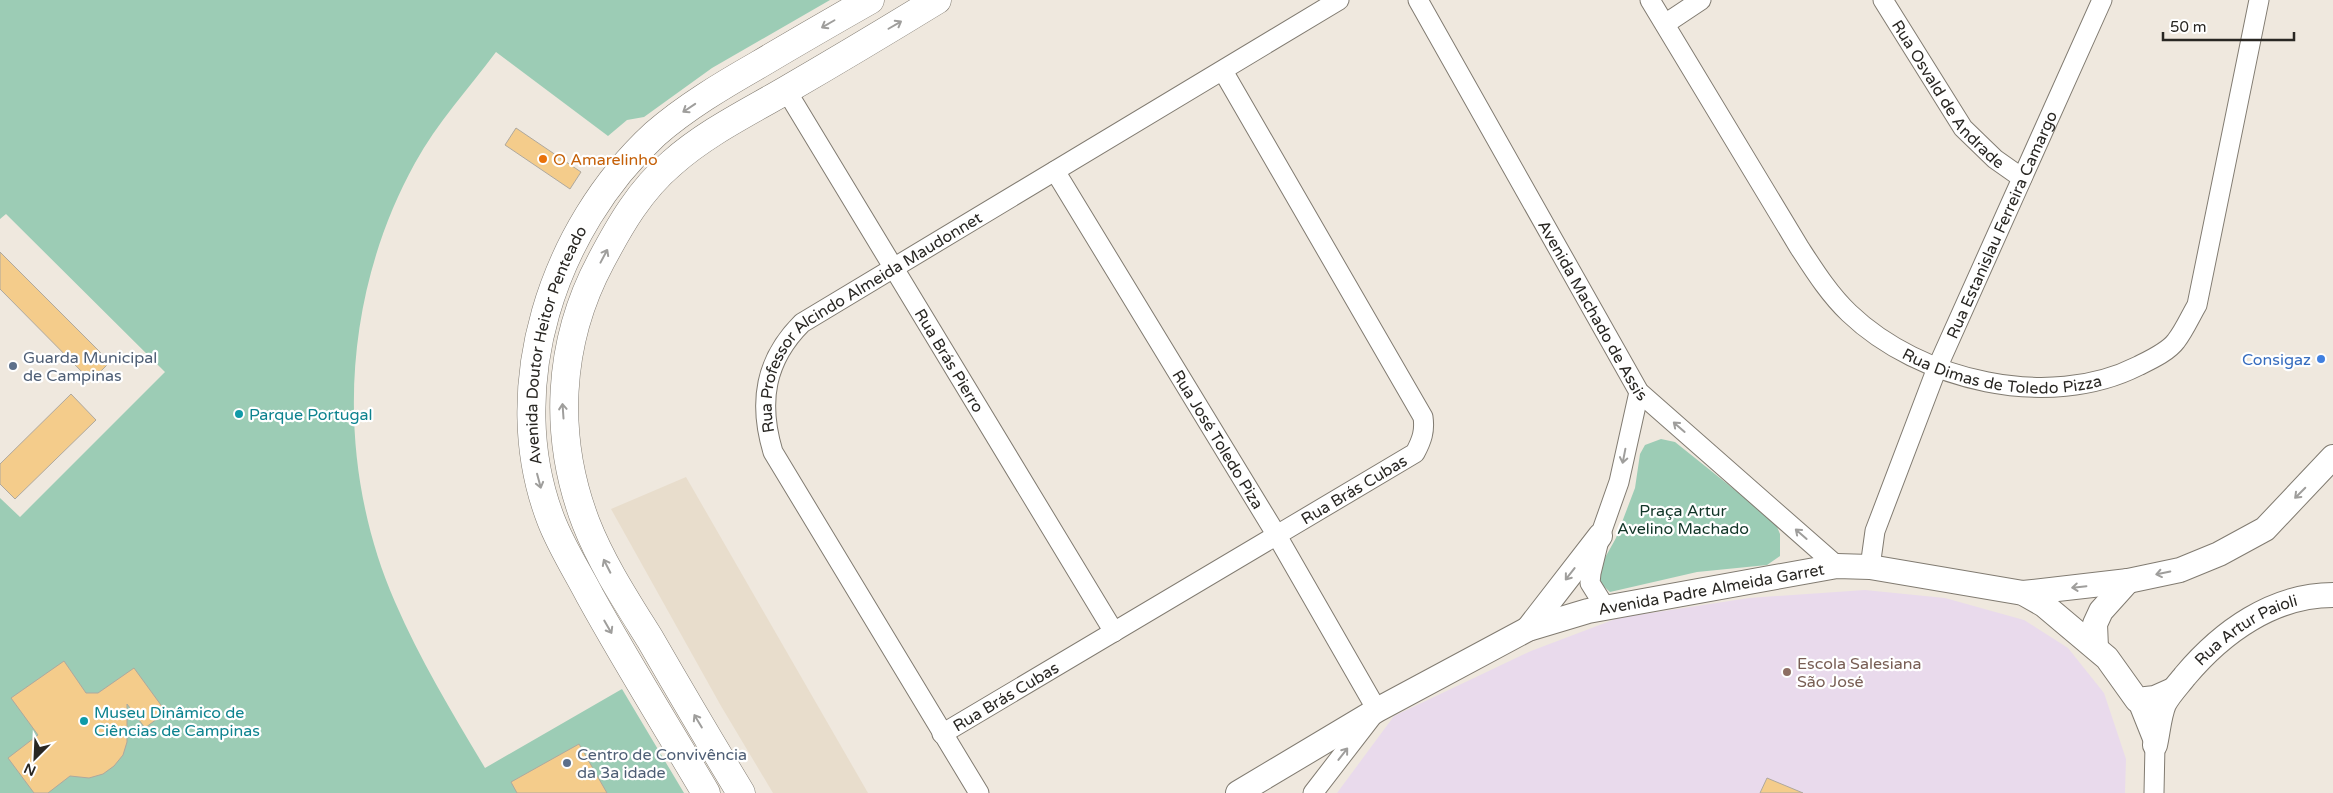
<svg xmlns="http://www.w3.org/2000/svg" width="2333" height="793" font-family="'Varela Round',sans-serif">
<rect width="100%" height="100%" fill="#efe8de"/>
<!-- built -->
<path fill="#e8ddcc" d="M 686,477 L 868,793 L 773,793 L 721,706 L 611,509 Z"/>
<!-- education -->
<path fill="#e9daec" d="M 1865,590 L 1945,598 L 2024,620 L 2068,648 L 2104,693 L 2126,759 L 2125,793 L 1337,793 L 1394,716 L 1531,651 L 1618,618 L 1749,598 Z"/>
<!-- green -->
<path fill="#9cccb5" d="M 0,0 L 830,0 L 712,68 L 644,117 L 627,120 L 608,136 L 496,52 C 469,88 437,123 415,163 C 341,297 334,462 395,602 C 420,660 453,714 485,768 L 622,689 L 684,793 L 0,793 L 0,498 L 20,517 L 165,372 L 6,214 L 0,219 Z
M 1661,439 L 1675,442 L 1775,522 L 1780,534 L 1780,556 L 1767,565 L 1697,572 L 1610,592 L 1597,580 L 1597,572 L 1616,538 L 1635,488 L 1640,454 L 1645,445 Z"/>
<!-- building -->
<path fill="#f4cc8b" stroke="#aea89e" d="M 516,128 L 581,172 L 570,189 L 505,145 Z
M 0,252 L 110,362 L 91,381 L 0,289 Z
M 71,394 L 96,420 L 15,499 L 0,484 L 0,464 Z
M 64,661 L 86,693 L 98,693 L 134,668 L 166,712 L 145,728 L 127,704 L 127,742 L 123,755 L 114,766 L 103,774 L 89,778 L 70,776 L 48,793 L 34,793 L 8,758 L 38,735 L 11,698 Z
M 579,744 L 607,793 L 517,793 L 511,782 Z
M 1767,778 L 1803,793 L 1760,793 Z"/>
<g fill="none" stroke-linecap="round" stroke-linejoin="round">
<!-- minor casing -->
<g stroke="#817b71" stroke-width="21">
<g id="minor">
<path id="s1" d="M 1418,0 L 1639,392 L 1837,566"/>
<path id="s2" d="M 1650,0 L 1799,247 C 1814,270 1829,294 1849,313 C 1920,381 2049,411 2138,366 C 2150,360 2168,352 2176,341 C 2184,331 2190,317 2197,305 L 2259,0"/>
<path id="s3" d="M 1883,0 L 1963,128 L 1995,159 L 2022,178"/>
<path d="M 1665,24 L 1701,0"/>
<path id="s4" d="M 786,90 L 1114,632"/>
<path id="s5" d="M 1055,171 L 1276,534 L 1377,710 L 1313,793"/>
<path id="s6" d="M 1870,567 L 1875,531 L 1937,368 L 2102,0"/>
<path d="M 1605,607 L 1590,583 L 1591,573 L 1600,536 L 1619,482 L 1639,392"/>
<path d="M 2137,700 L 2155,745 L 2154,793"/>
<path id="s7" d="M 942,734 L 1415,453 C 1422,440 1425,431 1423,417 L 1223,71"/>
<path id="s8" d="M 979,793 L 773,452 C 758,402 765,360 802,323 L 1339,0"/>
</g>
</g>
<!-- tertiary casing -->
<g stroke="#817b71" stroke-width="26">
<g id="tertiary">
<path d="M 2023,593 L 2128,581 L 2180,570 L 2219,554 L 2265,529 L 2333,457"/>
<path d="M 1528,629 L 1600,536"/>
<path d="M 2096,648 L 2095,624 L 2101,611 L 2128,581"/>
<path id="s9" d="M 2155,745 C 2158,732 2159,716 2164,704 C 2169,694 2178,685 2185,676 C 2222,632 2273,595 2333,595"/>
<path id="s10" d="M 1238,793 L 1377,710 L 1528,629 L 1588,611 L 1837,566 L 1870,567 L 2023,593 L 2044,605 L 2107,658 L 2137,700 L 2155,698 L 2173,690"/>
</g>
</g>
<!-- primary casing -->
<g stroke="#817b71" stroke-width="29">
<g id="primary">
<path id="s11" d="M 706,793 C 667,727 627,663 590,596 C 577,571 561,546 551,520 C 500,388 553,228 655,134 C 686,107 723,85 758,65 C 795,43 833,21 870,0"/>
<path d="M 741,793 C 710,742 680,691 650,639 C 627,602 602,564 586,523 C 553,437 557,343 601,261 C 620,225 640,190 672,163 C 707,132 749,112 788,89 C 838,60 888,30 937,0"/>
</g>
</g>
<!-- minor -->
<use href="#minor" stroke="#fff" stroke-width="19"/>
<!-- tertiary -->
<use href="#tertiary" stroke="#fff" stroke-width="24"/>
<!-- primary -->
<use href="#primary" stroke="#fff" stroke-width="28"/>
</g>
<!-- one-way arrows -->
<defs><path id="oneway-shaft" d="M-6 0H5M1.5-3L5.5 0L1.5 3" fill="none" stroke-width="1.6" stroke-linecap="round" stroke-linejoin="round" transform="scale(1.25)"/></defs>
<g stroke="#9f9e9c">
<use href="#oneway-shaft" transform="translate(828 24) rotate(150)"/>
<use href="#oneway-shaft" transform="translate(895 25) rotate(-30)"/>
<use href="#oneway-shaft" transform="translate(689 108) rotate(146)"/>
<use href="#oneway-shaft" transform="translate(604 256) rotate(-62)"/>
<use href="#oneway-shaft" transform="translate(563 411) rotate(-94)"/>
<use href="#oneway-shaft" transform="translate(1679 427) rotate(-139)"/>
<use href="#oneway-shaft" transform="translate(1624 456) rotate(101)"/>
<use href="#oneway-shaft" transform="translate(539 481) rotate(75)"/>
<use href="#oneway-shaft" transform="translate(2300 493) rotate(135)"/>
<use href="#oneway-shaft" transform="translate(1801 534) rotate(-139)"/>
<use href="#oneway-shaft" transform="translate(607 566) rotate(-117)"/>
<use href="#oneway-shaft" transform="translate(2163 573) rotate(168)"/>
<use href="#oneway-shaft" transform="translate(1570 574) rotate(128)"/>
<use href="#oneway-shaft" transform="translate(2079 587) rotate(174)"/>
<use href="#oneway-shaft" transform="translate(608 627) rotate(60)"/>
<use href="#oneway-shaft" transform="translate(698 721) rotate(-121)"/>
<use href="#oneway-shaft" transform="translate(1343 754) rotate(-52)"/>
</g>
<!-- markers -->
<circle fill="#e8710a" stroke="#fff" stroke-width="2" cx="543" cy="159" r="5"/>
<circle fill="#3f7fe0" stroke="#fff" stroke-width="2" cx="2321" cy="359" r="5"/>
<g fill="#5c6f8a" stroke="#fff" stroke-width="2">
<circle cx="13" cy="366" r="5"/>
<circle cx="567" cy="763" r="5"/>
</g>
<g fill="#0f9aa8" stroke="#fff" stroke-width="2">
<circle cx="239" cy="414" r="5"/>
<circle cx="84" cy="721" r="5"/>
</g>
<circle fill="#8d6e63" stroke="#fff" stroke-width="2" cx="1787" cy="672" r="5"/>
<g text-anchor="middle" stroke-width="4.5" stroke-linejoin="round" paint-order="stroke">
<!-- street labels -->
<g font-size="16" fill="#292723" stroke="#fff">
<text dy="6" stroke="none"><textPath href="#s3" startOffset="115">Rua Osvald de Andrade</textPath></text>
<text dy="6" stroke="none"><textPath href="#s6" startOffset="368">Rua Estanislau Ferreira Camargo</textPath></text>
<text dy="6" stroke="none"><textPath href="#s1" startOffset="356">Avenida Machado de Assis</textPath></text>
<text dy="6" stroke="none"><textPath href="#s8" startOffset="582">Rua Professor Alcindo Almeida Maudonnet</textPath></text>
<text dy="6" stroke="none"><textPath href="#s11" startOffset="495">Avenida Doutor Heitor Penteado</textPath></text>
<text dy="6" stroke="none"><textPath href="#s4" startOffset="316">Rua Brás Pierro</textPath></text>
<text dy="6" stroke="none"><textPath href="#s2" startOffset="541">Rua Dimas de Toledo Pizza</textPath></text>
<text dy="6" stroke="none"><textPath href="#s5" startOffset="314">Rua José Toledo Piza</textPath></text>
<text dy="6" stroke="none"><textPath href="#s7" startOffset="479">Rua Brás Cubas</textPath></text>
<text dy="6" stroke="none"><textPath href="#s10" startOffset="521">Avenida Padre Almeida Garret</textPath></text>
<text dy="6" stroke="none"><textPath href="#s9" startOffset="155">Rua Artur Paioli</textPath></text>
<text dy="6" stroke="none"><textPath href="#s7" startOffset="74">Rua Brás Cubas</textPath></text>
</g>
<!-- food labels -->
<g font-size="16" fill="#c56008" stroke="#fff" text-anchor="start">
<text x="553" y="165">O Amarelinho</text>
</g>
<!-- service labels -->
<g font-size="16" fill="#4e5e75" stroke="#fff" text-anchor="start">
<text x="23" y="363">Guarda Municipal<tspan x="23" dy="18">de Campinas</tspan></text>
<text x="577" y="760">Centro de Convivência<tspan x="577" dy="18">da 3a idade</tspan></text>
</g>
<!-- shop labels -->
<g font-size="16" fill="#366cbe" stroke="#fff" text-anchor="end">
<text x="2311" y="365">Consigaz</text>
</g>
<!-- culture labels -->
<g font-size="16" fill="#0d838f" stroke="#fff" text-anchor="start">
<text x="249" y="420">Parque Portugal</text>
<text x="94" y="718">Museu Dinâmico de<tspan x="94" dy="18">Ciências de Campinas</tspan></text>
</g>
<!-- park labels -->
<g font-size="16" fill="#103527" stroke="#fff">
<text x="1683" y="516">Praça Artur<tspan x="1683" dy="18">Avelino Machado</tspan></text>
</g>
<!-- education labels -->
<g font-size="16" fill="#785e54" stroke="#fff" text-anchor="start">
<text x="1797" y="669">Escola Salesiana<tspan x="1797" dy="18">São José</tspan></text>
</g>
</g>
<!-- north arrow -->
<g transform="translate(35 758) rotate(204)" stroke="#ffffff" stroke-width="4" paint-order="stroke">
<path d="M0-4L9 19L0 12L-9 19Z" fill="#292723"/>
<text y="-8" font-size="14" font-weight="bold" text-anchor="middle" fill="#292723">N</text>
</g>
<!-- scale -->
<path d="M2163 32v8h131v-8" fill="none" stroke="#292723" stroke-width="2.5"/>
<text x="2170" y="32" font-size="15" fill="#292723" stroke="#ffffff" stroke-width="4" paint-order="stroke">50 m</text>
</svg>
